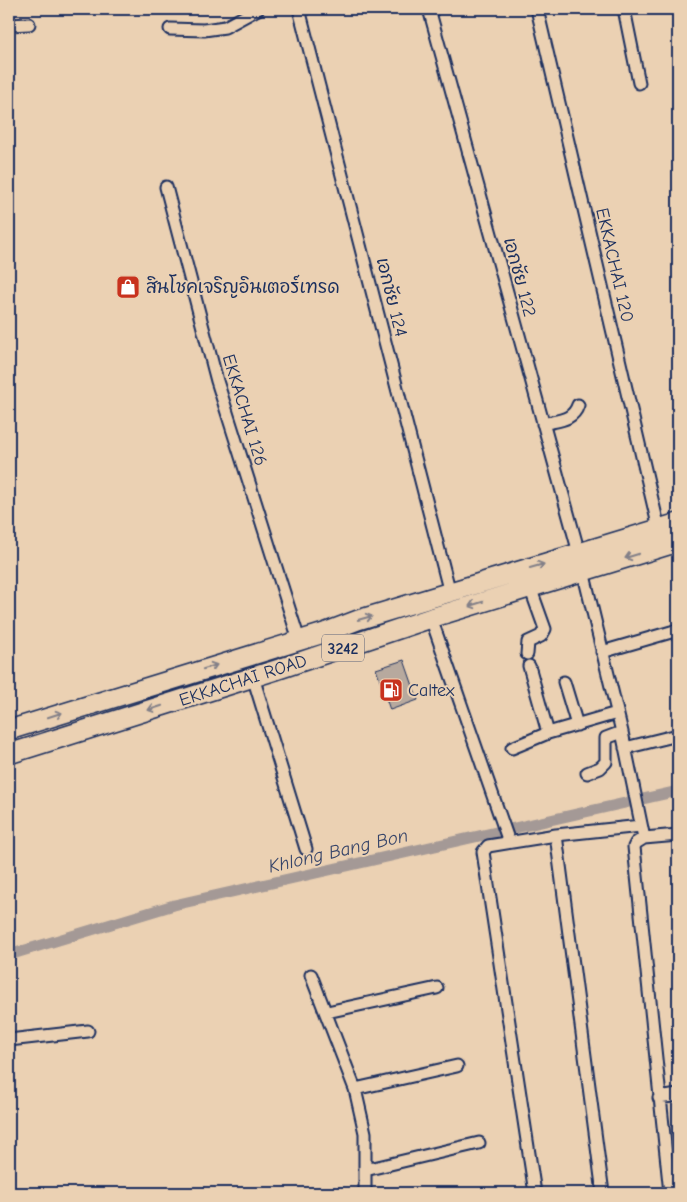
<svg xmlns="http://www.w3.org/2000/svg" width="687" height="1202" font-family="'Comic Neue','Playpen Sans Thai',sans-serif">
<rect width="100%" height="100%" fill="#ebd1b3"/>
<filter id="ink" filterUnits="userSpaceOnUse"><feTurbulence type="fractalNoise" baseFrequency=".02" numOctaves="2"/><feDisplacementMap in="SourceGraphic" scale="10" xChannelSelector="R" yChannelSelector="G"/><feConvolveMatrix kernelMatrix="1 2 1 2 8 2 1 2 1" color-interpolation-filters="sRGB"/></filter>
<g filter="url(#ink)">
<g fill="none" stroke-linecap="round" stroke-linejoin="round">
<!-- canal -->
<path stroke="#a49996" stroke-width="11" d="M 9,955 L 174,905 L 678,791"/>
</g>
<!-- building -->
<path fill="#b7a99e" stroke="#1b2f5e" d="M 404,660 L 418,700 L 390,710 L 376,669 Z"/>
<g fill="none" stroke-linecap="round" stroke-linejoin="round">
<!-- minor casing -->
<g stroke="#1b2f5e" stroke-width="15">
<path id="minor" d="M 299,9 L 450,593
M 429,9 L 579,553
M 537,9 L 659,529
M 624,9 L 639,83
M 9,25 L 29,24
M 170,29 L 204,30 L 225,27 L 258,9
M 166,187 L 217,381 L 299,640
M 543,424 C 557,420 573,421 578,405
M 583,571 L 622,732 L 644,838 L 636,843 L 634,847 L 670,1193
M 431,618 L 509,842
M 602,652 L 678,630
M 527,654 L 528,642 L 541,636 L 545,629 L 530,587
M 529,666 L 548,733
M 253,677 L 306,849
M 564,682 L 577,725
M 512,748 L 548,733 L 617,713
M 625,748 L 678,735
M 587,773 L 600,768 L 606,762 L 606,738 L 622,732
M 556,835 L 641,826
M 644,838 L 678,835
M 311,975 L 355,1089 L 365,1133 L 365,1193
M 327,1012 L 437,988
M 9,1040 L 88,1031
M 355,1089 L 457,1066
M 659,1098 L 678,1095
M 365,1170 L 479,1143
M 535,1193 L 483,852 L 488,846 L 556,835 L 603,1193"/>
</g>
<!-- primary casing -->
<g stroke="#1b2f5e" stroke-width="22">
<path id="primary" d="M 9,730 L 324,633 L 358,620 L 678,523
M 9,754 L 276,670 L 431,618 L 678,542"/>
</g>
<!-- minor -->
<use href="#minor" stroke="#ebd1b3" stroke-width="11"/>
<!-- primary -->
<use href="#primary" stroke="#ebd1b3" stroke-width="19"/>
</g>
<!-- one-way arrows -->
<defs><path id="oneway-shaft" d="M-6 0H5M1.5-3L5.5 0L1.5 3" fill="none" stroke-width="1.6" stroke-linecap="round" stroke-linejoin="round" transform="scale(1.25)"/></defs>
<g stroke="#838088">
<use href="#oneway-shaft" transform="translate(632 556) rotate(163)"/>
<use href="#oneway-shaft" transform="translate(537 566) rotate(-16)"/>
<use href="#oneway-shaft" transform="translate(476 604) rotate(163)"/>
<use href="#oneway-shaft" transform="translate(365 618) rotate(-16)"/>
<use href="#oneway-shaft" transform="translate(210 667) rotate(-17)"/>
<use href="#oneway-shaft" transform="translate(155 708) rotate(162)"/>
<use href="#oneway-shaft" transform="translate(55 715) rotate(-18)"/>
</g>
</g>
<!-- icons -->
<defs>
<g id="shop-square" transform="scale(1.25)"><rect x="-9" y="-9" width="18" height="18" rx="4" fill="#c8321e" stroke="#ebd1b3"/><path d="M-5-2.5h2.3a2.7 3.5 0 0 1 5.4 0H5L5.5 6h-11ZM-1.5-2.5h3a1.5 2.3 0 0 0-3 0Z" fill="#fff"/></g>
<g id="fuel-square" transform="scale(1.25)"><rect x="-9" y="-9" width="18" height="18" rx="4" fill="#c8321e" stroke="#ebd1b3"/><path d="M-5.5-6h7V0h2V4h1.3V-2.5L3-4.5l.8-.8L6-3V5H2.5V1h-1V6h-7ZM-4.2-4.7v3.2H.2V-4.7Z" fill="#fff"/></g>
</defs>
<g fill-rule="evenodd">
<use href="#shop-square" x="128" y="287"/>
<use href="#fuel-square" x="391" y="690"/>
</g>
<g text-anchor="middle" stroke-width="4" stroke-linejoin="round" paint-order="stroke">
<!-- shield labels -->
<rect fill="#ebd1b3" stroke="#596078" stroke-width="1" x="322" y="634.5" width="42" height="27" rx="4"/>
<g font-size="16" font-weight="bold" fill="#1b2f5e">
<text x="343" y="654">3242</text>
</g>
<!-- street labels -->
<g font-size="18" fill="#1b2f5e" stroke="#ebd1b3">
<text transform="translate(615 265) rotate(77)" y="6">EKKACHAI 120</text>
<text transform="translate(520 277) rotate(75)" y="6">เอกชัย 122</text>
<text transform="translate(392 297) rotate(76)" y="6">เอกชัย 124</text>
<text transform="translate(245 410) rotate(73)" y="6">EKKACHAI 126</text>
<text transform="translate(243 680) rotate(-18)" y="6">EKKACHAI ROAD</text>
</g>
<!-- poi labels -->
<g font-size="18" fill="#1b2f5e" stroke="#ebd1b3" text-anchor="start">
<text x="146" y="293">สินโชคเจริญอินเตอร์เทรด</text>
<text x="408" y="696">Caltex</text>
</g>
<!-- water labels -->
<g font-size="19" font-style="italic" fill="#364469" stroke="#ebd1b3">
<text transform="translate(338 850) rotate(-13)" y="7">Khlong Bang Bon</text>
</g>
</g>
<!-- margin -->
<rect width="687" height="1202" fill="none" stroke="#ebd1b3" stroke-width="30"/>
<rect x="15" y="15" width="657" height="1172" fill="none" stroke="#1b2f5e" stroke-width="2" filter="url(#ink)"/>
</svg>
